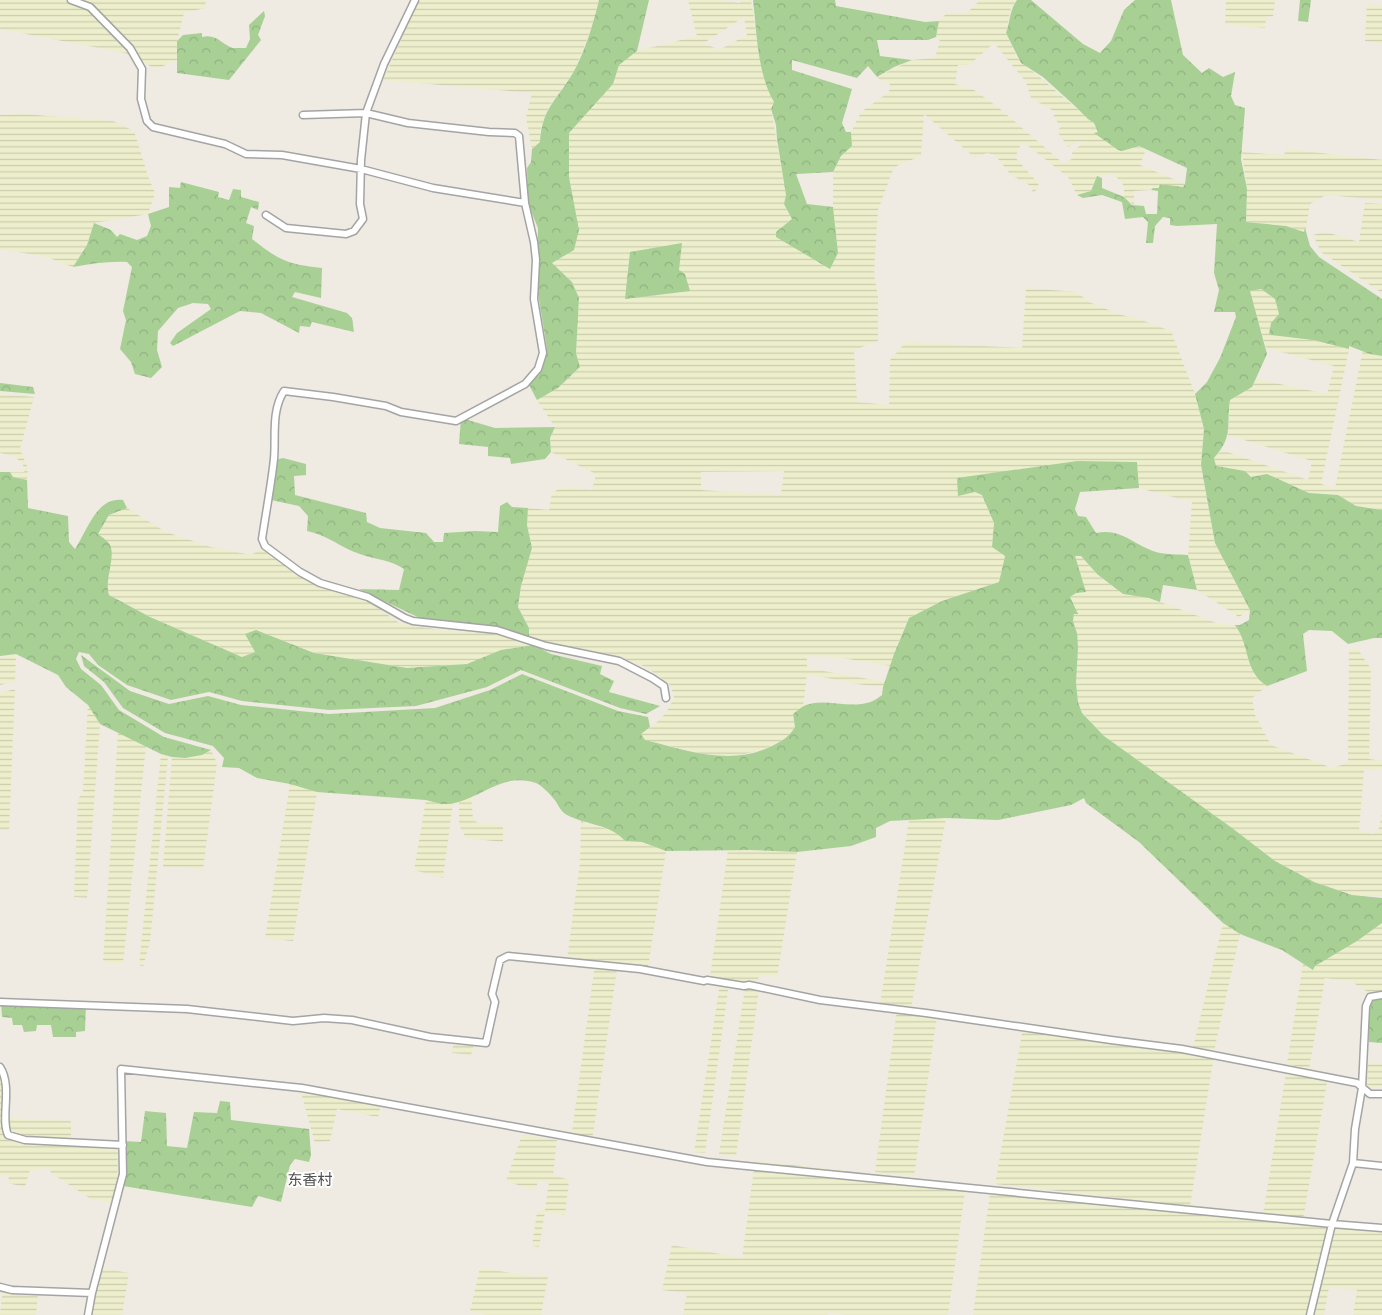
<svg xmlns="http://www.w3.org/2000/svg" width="1382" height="1315" font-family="Overpass,'Noto Sans SC',sans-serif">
<defs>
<pattern id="farmland-rules" width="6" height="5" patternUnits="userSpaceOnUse" patternTransform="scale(1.25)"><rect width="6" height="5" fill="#edefcc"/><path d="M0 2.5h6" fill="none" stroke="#cbccaf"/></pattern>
<pattern id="forest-crowns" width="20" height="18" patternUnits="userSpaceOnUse" patternTransform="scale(1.25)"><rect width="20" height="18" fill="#a8d095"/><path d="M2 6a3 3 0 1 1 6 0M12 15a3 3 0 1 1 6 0" fill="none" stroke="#90b280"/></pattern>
</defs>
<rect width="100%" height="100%" fill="#efeae2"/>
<!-- farmland -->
<path fill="url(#farmland-rules)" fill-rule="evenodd" d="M 0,0 L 206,0 L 205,8 L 184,13 L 177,41 L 177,60 L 156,69 L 125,53 L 0,29 Z
M 419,0 L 599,0 L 593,24 L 574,72 L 549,107 L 541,127 L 540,142 L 532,149 L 526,117 L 532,93 L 383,80 Z
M 688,0 L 721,0 L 740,3 L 741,0 L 751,0 L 763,74 L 775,102 L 771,109 L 786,195 L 784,204 L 792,219 L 776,232 L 838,253 L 833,207 L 833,172 L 841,156 L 852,146 L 851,132 L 861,112 L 889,92 L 890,81 L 882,81 L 877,77 L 912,60 L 935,58 L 940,41 L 936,37 L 939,21 L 947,13 L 967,13 L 980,0 L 1017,0 L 1011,7 L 1006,33 L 1018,59 L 1094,123 L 1098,132 L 1146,149 L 1140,165 L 1185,184 L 1182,188 L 1160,184 L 1160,188 L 1151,190 L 1134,191 L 1134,205 L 1124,197 L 1124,186 L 1114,174 L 1097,176 L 1091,191 L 1077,195 L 1068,177 L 1027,145 L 1021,144 L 1015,157 L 1038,183 L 1039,188 L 1032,193 L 1033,187 L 1011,175 L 995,155 L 987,153 L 974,157 L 924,114 L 921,156 L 894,167 L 878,210 L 874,274 L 878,297 L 878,341 L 854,350 L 857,402 L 889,405 L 890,360 L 906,342 L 1022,348 L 1026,288 L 1077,292 L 1089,302 L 1121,315 L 1136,318 L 1171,331 L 1195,394 L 1204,429 L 1201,465 L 1215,543 L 1250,610 L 1239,617 L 1197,590 L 1188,555 L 1192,502 L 1139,488 L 1137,462 L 975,492 L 982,495 L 994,523 L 992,547 L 1005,556 L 999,582 L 942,601 L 909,618 L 901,635 L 891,666 L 836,657 L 807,656 L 807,668 L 885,682 L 883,687 L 857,684 L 807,674 L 803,707 L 793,715 L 795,727 L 788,737 L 765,749 L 733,757 L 703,754 L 644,740 L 641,734 L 655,724 L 666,713 L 674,698 L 671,686 L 667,682 L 646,667 L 611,654 L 589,652 L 558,645 L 529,637 L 529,627 L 518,607 L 521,586 L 532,548 L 527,525 L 528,508 L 549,510 L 552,493 L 564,486 L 592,490 L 596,474 L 551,452 L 550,438 L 555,427 L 537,400 L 558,388 L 580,367 L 576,353 L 579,298 L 572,282 L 551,263 L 578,230 L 569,177 L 569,133 L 613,84 L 618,65 L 637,51 L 697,36 ZM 744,17 L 747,35 L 719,50 L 704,43 ZM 994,43 L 1026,82 L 1031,98 L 1057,113 L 1053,116 L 1061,127 L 1057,131 L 1068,147 L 1080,141 L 1082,143 L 1072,153 L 1073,158 L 1064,164 L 999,108 L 974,90 L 955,84 L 958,65 L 969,65 ZM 784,471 L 781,495 L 701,490 L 701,472 Z
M 1226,0 L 1275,0 L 1273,16 L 1266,17 L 1265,28 L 1225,24 Z
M 1367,4 L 1382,6 L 1382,44 L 1365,41 Z
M 22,114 L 113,121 L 134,131 L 148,176 L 155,193 L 148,214 L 94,223 L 87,245 L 73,267 L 47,257 L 0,249 L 0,115 Z
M 1286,149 L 1382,160 L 1382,200 L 1326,195 L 1310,204 L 1305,233 L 1286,226 L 1246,222 L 1247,189 L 1242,152 L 1284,155 Z
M 1365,203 L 1382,204 L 1382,293 L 1321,252 L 1313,235 L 1326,232 L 1359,242 Z
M 1261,289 L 1275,299 L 1279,314 L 1313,340 L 1349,349 L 1321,484 L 1335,488 L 1363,350 L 1382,354 L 1382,510 L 1356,506 L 1338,495 L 1309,493 L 1267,474 L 1251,477 L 1245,471 L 1216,466 L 1214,458 L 1222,450 L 1308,480 L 1312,461 L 1228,435 L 1230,400 L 1252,387 L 1256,379 L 1327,394 L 1334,366 L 1266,348 L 1249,291 Z
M 0,394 L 34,397 L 20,449 L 28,469 L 27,480 L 13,477 L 10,472 L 24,472 L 23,464 L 14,456 L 0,453 Z
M 127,508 L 166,532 L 211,547 L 251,555 L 261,549 L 313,583 L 361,595 L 399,623 L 440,630 L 490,633 L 533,645 L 501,650 L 468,664 L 407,668 L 314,653 L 256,630 L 255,652 L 242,657 L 150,617 L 109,595 L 107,588 L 111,551 L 98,534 L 109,515 Z
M 1075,556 L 1081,556 L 1097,574 L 1123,594 L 1150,598 L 1219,624 L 1235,625 L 1243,636 L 1250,665 L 1261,682 L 1267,686 L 1252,698 L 1255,715 L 1271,745 L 1332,768 L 1348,763 L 1349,650 L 1357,648 L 1371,669 L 1369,759 L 1382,761 L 1382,769 L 1364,770 L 1359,830 L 1373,834 L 1378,832 L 1382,814 L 1382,896 L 1352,895 L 1314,882 L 1275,861 L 1104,736 L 1082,712 L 1078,702 L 1076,683 L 1077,633 L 1073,621 L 1074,613 L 1077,614 L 1070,597 L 1076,593 Z
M 16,654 L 15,681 L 0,685 L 0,658 Z
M 15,689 L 9,830 L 0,830 L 0,693 Z
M 88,705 L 100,724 L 87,898 L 74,897 L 78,799 L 83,792 Z
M 118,733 L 146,746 L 123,964 L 103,962 Z
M 211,750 L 217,763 L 203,869 L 163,867 L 172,757 L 202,755 Z
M 161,754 L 168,756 L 150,942 L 143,966 L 139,965 Z
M 290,784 L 317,792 L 293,941 L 265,938 Z
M 471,796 L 473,820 L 478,823 L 503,825 L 503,842 L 466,838 L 459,825 L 459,801 Z
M 426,800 L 441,804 L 453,802 L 443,878 L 414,870 Z
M 946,818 L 911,1008 L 880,1004 L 909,820 Z
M 581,820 L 586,824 L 612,830 L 620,835 L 625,841 L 642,842 L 666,851 L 648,967 L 567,959 L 580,863 Z
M 728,850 L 797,852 L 777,977 L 759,975 L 757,986 L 710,977 Z
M 1223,923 L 1240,934 L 1214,1051 L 1193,1048 Z
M 1382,923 L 1382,992 L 1371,994 L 1352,982 L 1325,978 L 1309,1069 L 1287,1064 L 1303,964 L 1313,970 L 1314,966 Z
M 595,964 L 617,969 L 592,1141 L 571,1139 Z
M 720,983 L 729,984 L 705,1153 L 694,1152 Z
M 745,988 L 758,990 L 758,996 L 736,1156 L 719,1154 Z
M 897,1010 L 937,1016 L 914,1176 L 875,1172 Z
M 1023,1028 L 1214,1055 L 1190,1206 L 995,1184 Z
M 454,1040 L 474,1044 L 471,1055 L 452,1053 Z
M 1368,1064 L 1382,1064 L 1382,1088 L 1367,1088 Z
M 0,1066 L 6,1073 L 6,1118 L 71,1121 L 71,1141 L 118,1148 L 117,1203 L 91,1199 L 51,1173 L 49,1168 L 30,1170 L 25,1187 L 8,1183 L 9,1176 L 0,1175 Z
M 1287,1067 L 1328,1077 L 1303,1219 L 1263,1214 Z
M 299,1085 L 382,1100 L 378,1117 L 337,1109 L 330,1141 L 315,1143 Z
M 522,1135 L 557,1140 L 553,1175 L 569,1180 L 565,1215 L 545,1212 L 539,1247 L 532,1246 L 537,1212 L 545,1210 L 549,1182 L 539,1181 L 534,1190 L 506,1181 Z
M 755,1161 L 966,1184 L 948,1315 L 846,1315 L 829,1312 L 828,1315 L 683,1315 L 687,1293 L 662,1290 L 672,1245 L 742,1258 Z
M 991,1186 L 1332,1224 L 1308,1315 L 973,1315 Z
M 1336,1224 L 1382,1226 L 1382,1315 L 1353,1315 L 1357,1290 L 1329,1287 L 1324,1315 L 1312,1315 Z
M 102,1268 L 129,1273 L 122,1315 L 86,1315 Z
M 480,1268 L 537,1277 L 541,1274 L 548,1276 L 541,1315 L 486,1315 L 470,1311 Z
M 3,1286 L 38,1293 L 36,1315 L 0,1315 Z"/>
<!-- forest -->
<path fill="url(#forest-crowns)" d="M 599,0 L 649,0 L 637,51 L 619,65 L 613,84 L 569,133 L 569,177 L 579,230 L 574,250 L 552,263 L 572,282 L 579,298 L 576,353 L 580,367 L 558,388 L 537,400 L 529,385 L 545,360 L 547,349 L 537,287 L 538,228 L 528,204 L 527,168 L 531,162 L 532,149 L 540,142 C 542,108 557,100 573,73 C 584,54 594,22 599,0 Z
M 753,0 L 835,0 L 836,6 L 925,22 L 939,21 L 936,37 L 928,40 L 877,40 L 880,56 L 912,60 L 894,67 L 877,77 L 868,66 L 857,78 L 792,60 L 792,70 L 852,89 L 842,123 L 846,132 L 851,132 L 852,146 L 841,156 L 833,172 L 796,174 L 807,204 L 833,207 L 838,253 L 830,269 L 776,237 L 776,232 L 792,219 L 784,204 L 786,195 L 777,139 L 776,125 L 771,109 L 774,102 C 757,73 757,33 753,0 Z
M 1017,0 L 1031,0 L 1083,44 L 1100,53 L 1111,41 L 1124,10 L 1135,0 L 1171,0 L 1183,55 L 1202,73 L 1209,68 L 1223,77 L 1235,72 L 1231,96 L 1235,105 L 1245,108 L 1241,159 L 1247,189 L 1246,222 L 1286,226 L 1304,232 L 1305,228 L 1310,246 L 1319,257 L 1382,299 L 1382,356 L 1370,354 L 1349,346 L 1349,349 L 1313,340 L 1271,335 L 1269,334 L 1271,323 L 1279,314 L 1275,299 L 1261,289 L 1250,291 L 1267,354 L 1252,387 L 1230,400 C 1226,425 1234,436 1214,458 L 1216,466 L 1245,471 L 1251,477 L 1267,474 L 1309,493 L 1338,495 L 1356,506 L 1382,510 L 1382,638 L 1374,638 L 1348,644 L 1332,631 L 1309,630 L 1303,634 L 1307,671 L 1267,686 C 1243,670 1251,647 1235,625 L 1240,625 L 1249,620 L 1250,610 L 1215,543 L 1201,465 L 1204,429 L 1195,394 L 1207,382 L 1220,358 L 1236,317 L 1235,312 L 1214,312 L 1219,290 L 1214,273 L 1217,224 L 1177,226 L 1170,225 L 1170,218 L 1163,217 L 1155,226 L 1153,243 L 1146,243 L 1148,222 L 1143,217 L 1125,219 L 1122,202 L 1102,195 L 1083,198 L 1077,195 L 1091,191 L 1097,176 L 1102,178 L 1102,188 L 1124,197 L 1132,205 L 1144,206 L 1146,214 L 1157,214 L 1158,191 L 1151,190 L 1153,188 L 1159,188 L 1160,184 L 1183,187 L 1185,184 L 1187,168 L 1139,146 L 1122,151 L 1118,150 L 1094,133 L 1098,132 L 1094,123 L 1088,119 L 1075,106 L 1043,77 L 1021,63 L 1006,33 C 1010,22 1010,9 1017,0 Z
M 1300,0 L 1311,0 L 1308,22 L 1298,21 Z
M 264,11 L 265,16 L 258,35 L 261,40 L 229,80 L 177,73 L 177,41 L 183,35 L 202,33 L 202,37 C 217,33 222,45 233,48 C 237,48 242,48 246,48 L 250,39 L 249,25 Z
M 181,182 L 219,192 L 218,197 L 229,200 L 233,189 L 241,190 L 241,197 L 259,202 L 258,210 L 251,207 L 246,223 L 254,226 L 252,239 C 280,261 287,264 322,268 L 321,298 L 295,292 L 292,297 L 347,313 L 352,318 L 354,332 L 312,322 L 310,327 L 300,326 L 299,333 L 261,313 L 240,311 L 173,346 L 170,343 L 177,333 L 211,309 L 208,304 L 193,303 L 178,308 L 158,331 L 157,350 L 162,367 L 151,378 L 135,374 L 131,362 L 120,349 L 126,320 L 123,311 L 132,267 L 127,262 C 108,261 91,264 73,267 L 87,245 L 94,223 L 111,230 L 117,237 L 120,234 L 137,240 L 147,236 L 151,226 L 148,214 L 169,207 L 169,187 L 180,188 Z
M 682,243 L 679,270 L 685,274 L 690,291 L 625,299 L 630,252 Z
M 0,383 L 33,387 L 35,394 L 0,391 Z
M 461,418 L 495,428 L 555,427 L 550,438 L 551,452 L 545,459 L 511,464 L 510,458 L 488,456 L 488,447 L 459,444 Z
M 283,458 L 306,464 L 306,475 L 294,476 L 295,495 L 366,513 L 367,522 L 380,528 L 426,533 L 434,542 L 443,542 L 444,533 L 475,531 L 498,532 L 500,506 L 507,502 L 512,507 L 528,508 L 527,525 L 532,548 L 521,586 L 518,607 L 529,628 L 529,637 L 500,627 L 426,621 L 359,589 L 399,590 L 404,569 C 389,559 376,560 360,554 C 341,548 328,535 307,531 L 308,516 L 299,506 L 271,500 L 275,460 Z
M 1077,461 L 1137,462 L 1139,488 L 1080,492 L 1075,509 L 1078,516 L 1086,517 L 1096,533 C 1122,528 1133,545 1156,552 C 1166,555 1178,554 1188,555 L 1197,590 L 1163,585 L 1160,602 L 1149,598 L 1123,594 L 1097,574 L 1081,556 L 1075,556 L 1086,592 L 1076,593 L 1070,597 L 1078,614 L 1074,614 L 1073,621 L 1077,633 L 1078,647 L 1076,683 L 1078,702 L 1082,713 L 1104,736 L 1232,828 L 1275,861 L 1314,882 L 1352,895 L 1382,898 L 1382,923 L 1357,941 L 1315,966 L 1313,970 L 1282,950 L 1240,934 L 1223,923 L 1139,842 L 1086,803 L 1084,798 L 1071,805 L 998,820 L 946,818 L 890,821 L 876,828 L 876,837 L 851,846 L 797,852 L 750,850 L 666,851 L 642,842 L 625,841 C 611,824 586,825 567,815 C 560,812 558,803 553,798 C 549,793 541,785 536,783 C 499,770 475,806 441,804 C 436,803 431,801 426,800 L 317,792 L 290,784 L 257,778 L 239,768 L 222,767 L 224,758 L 213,746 L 165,733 L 123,708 L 104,682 L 84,666 L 81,655 L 130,691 L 169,704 L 208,696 L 241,705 L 329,714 L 435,708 L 490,690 L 522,674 L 618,711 L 648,717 L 650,727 L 641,734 L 645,740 C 686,750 731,767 772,746 C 783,740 788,738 795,727 L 793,714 C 796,712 799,709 802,707 C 825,694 858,716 882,695 L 883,687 L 894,654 L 909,618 L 942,601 L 999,582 L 1005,556 L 992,547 L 994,523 L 982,495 L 975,492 L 958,496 L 957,478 Z
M 0,472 L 10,472 L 13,477 L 27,480 L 28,508 L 68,516 L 69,542 L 75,549 C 87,531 97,496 123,500 L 127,508 L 109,515 L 98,534 C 102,537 108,541 110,545 C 116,558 104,579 109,595 L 150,617 L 242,657 L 255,652 L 245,634 L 256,630 L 314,653 L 407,668 L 467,664 L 501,650 L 533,645 L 551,654 L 602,666 L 600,674 L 614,681 L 609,692 L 660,706 L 646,714 L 620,708 L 521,670 L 487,687 L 416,706 L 329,710 L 242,701 L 209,692 L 171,700 L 127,685 L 98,665 L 89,654 L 79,652 L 76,659 L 81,669 L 101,685 L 119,710 L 164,737 L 211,750 L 202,755 L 185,758 L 172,757 L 161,754 L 100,724 L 88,705 L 66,687 L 58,675 L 16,654 L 0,656 Z
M 1382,995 L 1382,1043 L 1369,1042 L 1368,1017 L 1373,997 Z
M 1,1001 L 86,1003 L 85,1031 L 76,1032 L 76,1037 L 53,1037 L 51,1025 L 37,1025 L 36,1031 L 24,1032 L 22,1025 L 13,1025 L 12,1018 L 2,1017 Z
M 220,1101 L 230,1102 L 231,1120 L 309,1129 L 311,1155 L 309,1162 L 295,1159 L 290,1165 L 281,1202 L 258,1196 L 252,1207 L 123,1186 L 123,1141 L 141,1142 L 145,1111 L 166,1113 L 167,1146 L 187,1148 L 194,1112 L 217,1113 Z"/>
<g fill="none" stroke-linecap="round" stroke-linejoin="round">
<!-- minor casing -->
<g stroke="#a4a4a4" stroke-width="9">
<path id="minor" d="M 71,0 L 90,7 L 130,48 L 142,69 L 141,99 L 147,121 L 153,127 L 225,144 L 246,154 L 282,155 L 361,169 L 433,188 L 525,203
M 303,115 L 366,113 L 408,123 L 489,132 L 515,133 L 519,136 L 525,203 L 534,242 L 536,260 L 534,299 L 543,353 L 538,369 L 525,384 L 456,421 L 401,412 L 386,406 L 333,397 L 284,391 C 271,411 276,437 274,459 C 271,486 266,512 262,539 L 265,546 L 300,572 L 320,583 L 368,597 L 405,618 L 413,621 L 497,630 L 546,646 L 619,661 L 652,678 L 664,686 L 666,698
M 266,215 L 286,228 L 346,234 L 354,231 L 363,219 L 360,204 L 361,160 L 366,113 L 384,64 L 415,0
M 0,1002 L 187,1009 L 293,1021 L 324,1018 L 352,1020 L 430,1037 L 486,1043 L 495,1002 L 492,994 L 500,960 L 508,956 L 640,969 L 704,981 L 707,980 L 744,986 L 749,985 L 820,1000 L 926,1013 L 1111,1040 L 1182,1049 L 1357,1083 L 1370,1094 L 1382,1094
M 0,1067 C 13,1087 0,1118 8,1135 L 25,1140 L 123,1145
M 1353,1163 L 1355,1129 L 1362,1088 L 1366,1006 L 1370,997 L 1382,995
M 0,1287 L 12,1290 L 92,1293
M 88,1315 L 92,1293 L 123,1174 L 121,1069 L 302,1088 L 707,1162 L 1332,1224 L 1353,1163 L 1382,1166
M 1310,1315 L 1332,1224 L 1382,1228"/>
</g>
<!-- minor -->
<use href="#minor" stroke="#fff" stroke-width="6"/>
</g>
<g text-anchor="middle" stroke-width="4" stroke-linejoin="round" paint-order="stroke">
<!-- quarter labels -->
<g font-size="15" fill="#505050" stroke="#fff">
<text x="310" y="1185">东香村</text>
</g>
</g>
</svg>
